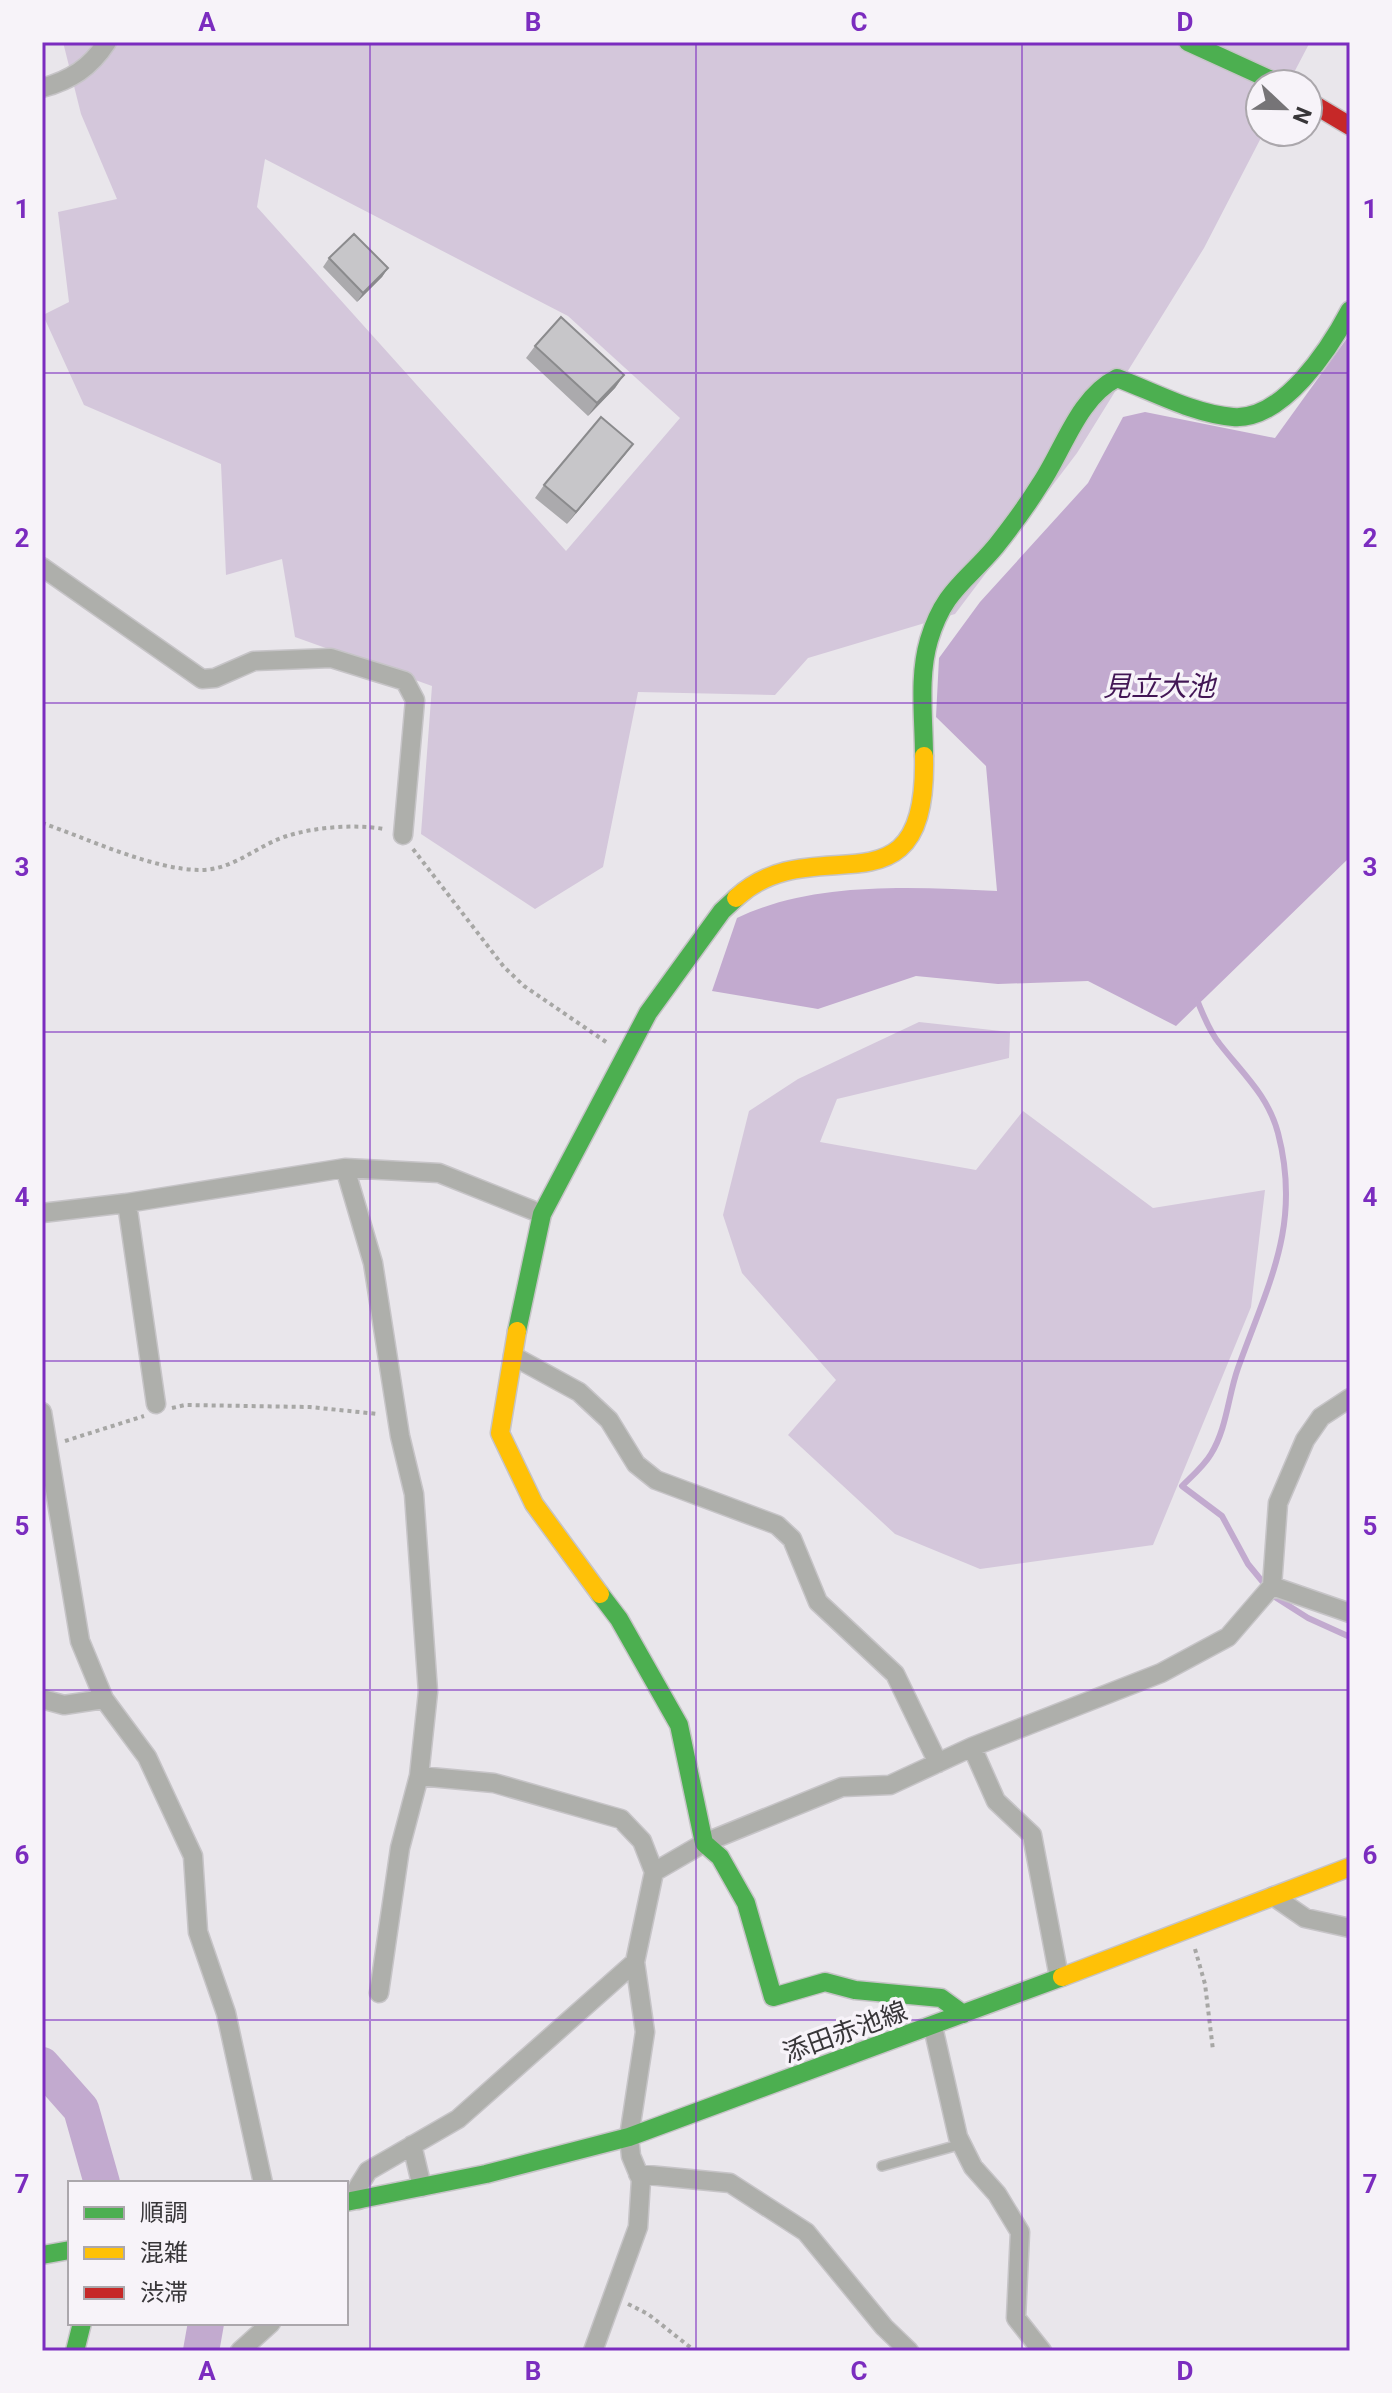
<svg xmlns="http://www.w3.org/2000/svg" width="1392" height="2393" font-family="Roboto,'Noto Sans JP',sans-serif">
<rect width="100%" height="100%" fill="#e9e6eb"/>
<!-- green -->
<path fill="#d4c7db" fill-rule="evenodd" d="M 63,42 L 1310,42 L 1288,84 L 1260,84 L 1260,132 L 1264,132 L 1204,248 L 1077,453 L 955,614 L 808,658 L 775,695 L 638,692 L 603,867 L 535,909 L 421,834 L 432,686 L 295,637 L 282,559 L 226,575 L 221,464 L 84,405 L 43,315 L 69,302 L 58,212 L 117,199 L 81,114 ZM 265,159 L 568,316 L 680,418 L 566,551 L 257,207 Z
M 919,1022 L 1010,1032 L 1009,1058 L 837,1099 L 820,1142 L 976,1170 L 1023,1111 L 1153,1208 L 1265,1190 L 1251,1307 L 1153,1545 L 980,1569 L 895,1534 L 788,1435 L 836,1380 L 742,1273 L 723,1215 L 749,1111 L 798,1079 Z"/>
<!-- water -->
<path fill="#c2aacf" d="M 1350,334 L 1350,857 L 1176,1026 L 1088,981 L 998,984 L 916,976 L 818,1009 L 712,991 L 737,918 C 814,881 913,887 997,891 L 986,766 L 936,717 L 939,658 L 980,602 L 1088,483 L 1123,417 L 1145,412 L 1275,438 Z"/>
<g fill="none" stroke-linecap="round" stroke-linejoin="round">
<!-- stream -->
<path stroke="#c2aacf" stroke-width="6" d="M 1197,1000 C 1203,1014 1209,1031 1219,1043 C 1242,1073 1268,1095 1278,1133 C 1302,1225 1268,1284 1238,1368 C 1228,1396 1227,1428 1211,1454 C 1204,1466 1192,1476 1182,1486 L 1222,1516 L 1248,1564 L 1275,1597 L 1308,1618 L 1350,1637"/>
<!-- river -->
<path stroke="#c2aacf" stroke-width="36" d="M 42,2065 L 81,2109 L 102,2183
M 201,2351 L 206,2323"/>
<!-- lane casing -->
<g stroke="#c6c4c7" stroke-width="12">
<path id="lane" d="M 882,2166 L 962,2144"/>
</g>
<!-- street casing -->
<g stroke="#c6c4c7" stroke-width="21">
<path id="street" d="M 42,88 C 71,80 90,68 107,42
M 42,567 L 202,679 L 215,678 L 254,661 L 331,658 L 405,681 L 415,700 L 403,835
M 345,1168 L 373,1263 L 400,1436 L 414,1494 L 428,1692 L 419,1776 L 400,1848 L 379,1993
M 127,1203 L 156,1404
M 42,1213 L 127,1203 L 345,1168 L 439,1173 L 542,1214
M 513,1356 L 579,1392 L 609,1420 L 636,1464 L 656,1480 L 777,1525 L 792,1539 L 818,1602 L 895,1674 L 938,1763
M 42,1412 L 80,1641 L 104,1699 L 147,1757 L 193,1856 L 198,1932 L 226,2013 L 263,2183
M 1272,1586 L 1350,1613
M 42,1699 L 64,1705 L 104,1699
M 972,1747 L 996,1801 L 1032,1835 L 1059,1977
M 419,1776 L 494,1783 L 621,1819 L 642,1841 L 654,1872 L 635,1962 L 645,2032 L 629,2137 L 631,2156 L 641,2180 L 638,2227 L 593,2351
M 654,1872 L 704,1843 L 842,1787 L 890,1785 L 972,1747 L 1161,1673 L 1228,1637 L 1272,1586 L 1278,1503 L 1305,1440 L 1321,1417 L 1350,1398
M 1273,1896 L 1305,1918 L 1350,1928
M 933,2027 L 958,2137 L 973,2167 L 997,2194 L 1020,2232 L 1016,2318 L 1042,2351
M 412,2145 L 422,2187
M 638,2174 L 730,2183 L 806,2232 L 884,2327 L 909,2351
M 359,2200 L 358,2187 L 368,2171 L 458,2119 L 635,1962
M 240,2351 L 271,2323"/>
</g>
<!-- fast casing -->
<g stroke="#c6c4c7" stroke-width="21">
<path id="fast" d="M 1188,42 L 1280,84
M 924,756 C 924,718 918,677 929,640 C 944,590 966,582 996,546 C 1011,527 1026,507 1039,486 C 1063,452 1077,398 1117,378 C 1154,392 1194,414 1233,417 C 1283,421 1330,348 1350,310
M 517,1331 L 542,1214 L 648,1013 L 722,911 L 736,898
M 600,1594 L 619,1619 L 679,1725 L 704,1843 L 720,1857 L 746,1903 L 773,1997 L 825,1982 L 855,1990 L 941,1998 L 963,2014
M 346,2202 L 486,2174 L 629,2137 L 1062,1977
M 42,2255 L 70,2250
M 75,2351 L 82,2323"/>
</g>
<!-- slow casing -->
<g stroke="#c6c4c7" stroke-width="21">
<path id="slow" d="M 736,898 C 816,824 928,926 924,756
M 517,1331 L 500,1433 L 534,1504 L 600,1594
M 1062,1977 L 1350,1867"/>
</g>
<!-- jam casing -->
<g stroke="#c6c4c7" stroke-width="21">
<path id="jam" d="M 1308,101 L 1350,126"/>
</g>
<!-- path -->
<path stroke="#a7a7a5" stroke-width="4" stroke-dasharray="4 4" stroke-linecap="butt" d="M 42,823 C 89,839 153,870 201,870 C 233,870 258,845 287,836 C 315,827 355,824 384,829
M 413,849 L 504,967 L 524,986 L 609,1044
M 172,1408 L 185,1405 L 310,1407 L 378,1414
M 65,1441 L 144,1416
M 1195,1949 L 1205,1984 L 1213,2050
M 628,2304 L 648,2314 L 695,2351"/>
<!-- lane -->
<use href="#lane" stroke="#aeafab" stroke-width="9"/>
<!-- street -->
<use href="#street" stroke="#aeafab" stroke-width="18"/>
<!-- fast -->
<use href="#fast" stroke="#4caf50" stroke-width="18"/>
<!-- slow -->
<use href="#slow" stroke="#ffc107" stroke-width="18"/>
<!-- jam -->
<use href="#jam" stroke="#c62828" stroke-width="18"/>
</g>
<!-- wall -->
<path fill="#abaaad" d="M 329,258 L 388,268 L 382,277 L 357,302 L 323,267 Z
M 535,346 L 624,375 L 615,388 L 588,416 L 526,358 Z
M 633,444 L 624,456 L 567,524 L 535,498 L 544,485 Z"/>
<!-- shaded-wall -->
<path fill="#8b8b8d" d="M 388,268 L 382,277 L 357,302 L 363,293 Z
M 624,375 L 615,388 L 588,416 L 597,403 Z
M 633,444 L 624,456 L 567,524 L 576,512 Z"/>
<!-- building -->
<path fill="#c7c6c9" stroke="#8b8b8d" stroke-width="2" d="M 354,234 L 388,268 L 363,293 L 329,258 Z
M 561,317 L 624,375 L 597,403 L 535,346 Z
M 601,417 L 633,444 L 576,512 L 544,485 Z"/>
<!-- grid -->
<path fill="none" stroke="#7b2cbf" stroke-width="2" stroke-opacity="0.55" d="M 370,42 L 370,2351M 696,42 L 696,2351M 1022,42 L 1022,2351M 42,373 L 1350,373M 42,703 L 1350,703M 42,1032 L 1350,1032M 42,1361 L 1350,1361M 42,1690 L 1350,1690M 42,2020 L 1350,2020"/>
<g text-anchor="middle" stroke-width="7" stroke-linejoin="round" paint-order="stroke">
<!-- street labels -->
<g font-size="26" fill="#383639" stroke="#f7f3f9">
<text transform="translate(845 2032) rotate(-20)" y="9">添田赤池線</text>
</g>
<!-- water labels -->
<g font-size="28" font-style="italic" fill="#421655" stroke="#f7f3f9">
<text x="1159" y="696">見立大池</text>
</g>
</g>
<!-- border -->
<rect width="1392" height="2393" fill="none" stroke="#f7f3f9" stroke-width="88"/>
<!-- legend -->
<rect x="68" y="2181" width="280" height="144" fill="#f7f3f9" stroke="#aba7ac" stroke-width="2"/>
<rect x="84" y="2207" width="40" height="12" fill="#4caf50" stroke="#aba7ac" stroke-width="2"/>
<text x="140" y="2221" font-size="24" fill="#383639">順調</text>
<rect x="84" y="2247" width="40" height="12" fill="#ffc107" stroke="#aba7ac" stroke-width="2"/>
<text x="140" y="2261" font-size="24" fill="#383639">混雑</text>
<rect x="84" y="2287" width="40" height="12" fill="#c62828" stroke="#aba7ac" stroke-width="2"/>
<text x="140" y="2301" font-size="24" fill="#383639">渋滞</text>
<!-- north arrow -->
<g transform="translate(1284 108) rotate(112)"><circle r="38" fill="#f7f3f9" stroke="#aba7ac" stroke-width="2"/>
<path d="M0-6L14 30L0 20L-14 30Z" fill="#767477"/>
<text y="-12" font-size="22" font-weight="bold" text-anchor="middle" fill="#383639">N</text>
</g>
<rect x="44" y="44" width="1304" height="2305" fill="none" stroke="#7b2cbf" stroke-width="3"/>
<g font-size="26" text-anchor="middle" font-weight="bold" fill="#7b2cbf">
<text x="207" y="31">A</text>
<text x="533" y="31">B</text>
<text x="859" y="31">C</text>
<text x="1185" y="31">D</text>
<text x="22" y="218">1</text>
<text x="1370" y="218">1</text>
<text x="22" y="547">2</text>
<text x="1370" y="547">2</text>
<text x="22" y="876">3</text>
<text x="1370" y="876">3</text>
<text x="22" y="1206">4</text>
<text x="1370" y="1206">4</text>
<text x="22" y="1535">5</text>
<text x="1370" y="1535">5</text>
<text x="22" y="1864">6</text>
<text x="1370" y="1864">6</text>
<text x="22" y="2193">7</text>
<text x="1370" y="2193">7</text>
<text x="207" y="2380">A</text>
<text x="533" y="2380">B</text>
<text x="859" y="2380">C</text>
<text x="1185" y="2380">D</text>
</g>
</svg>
